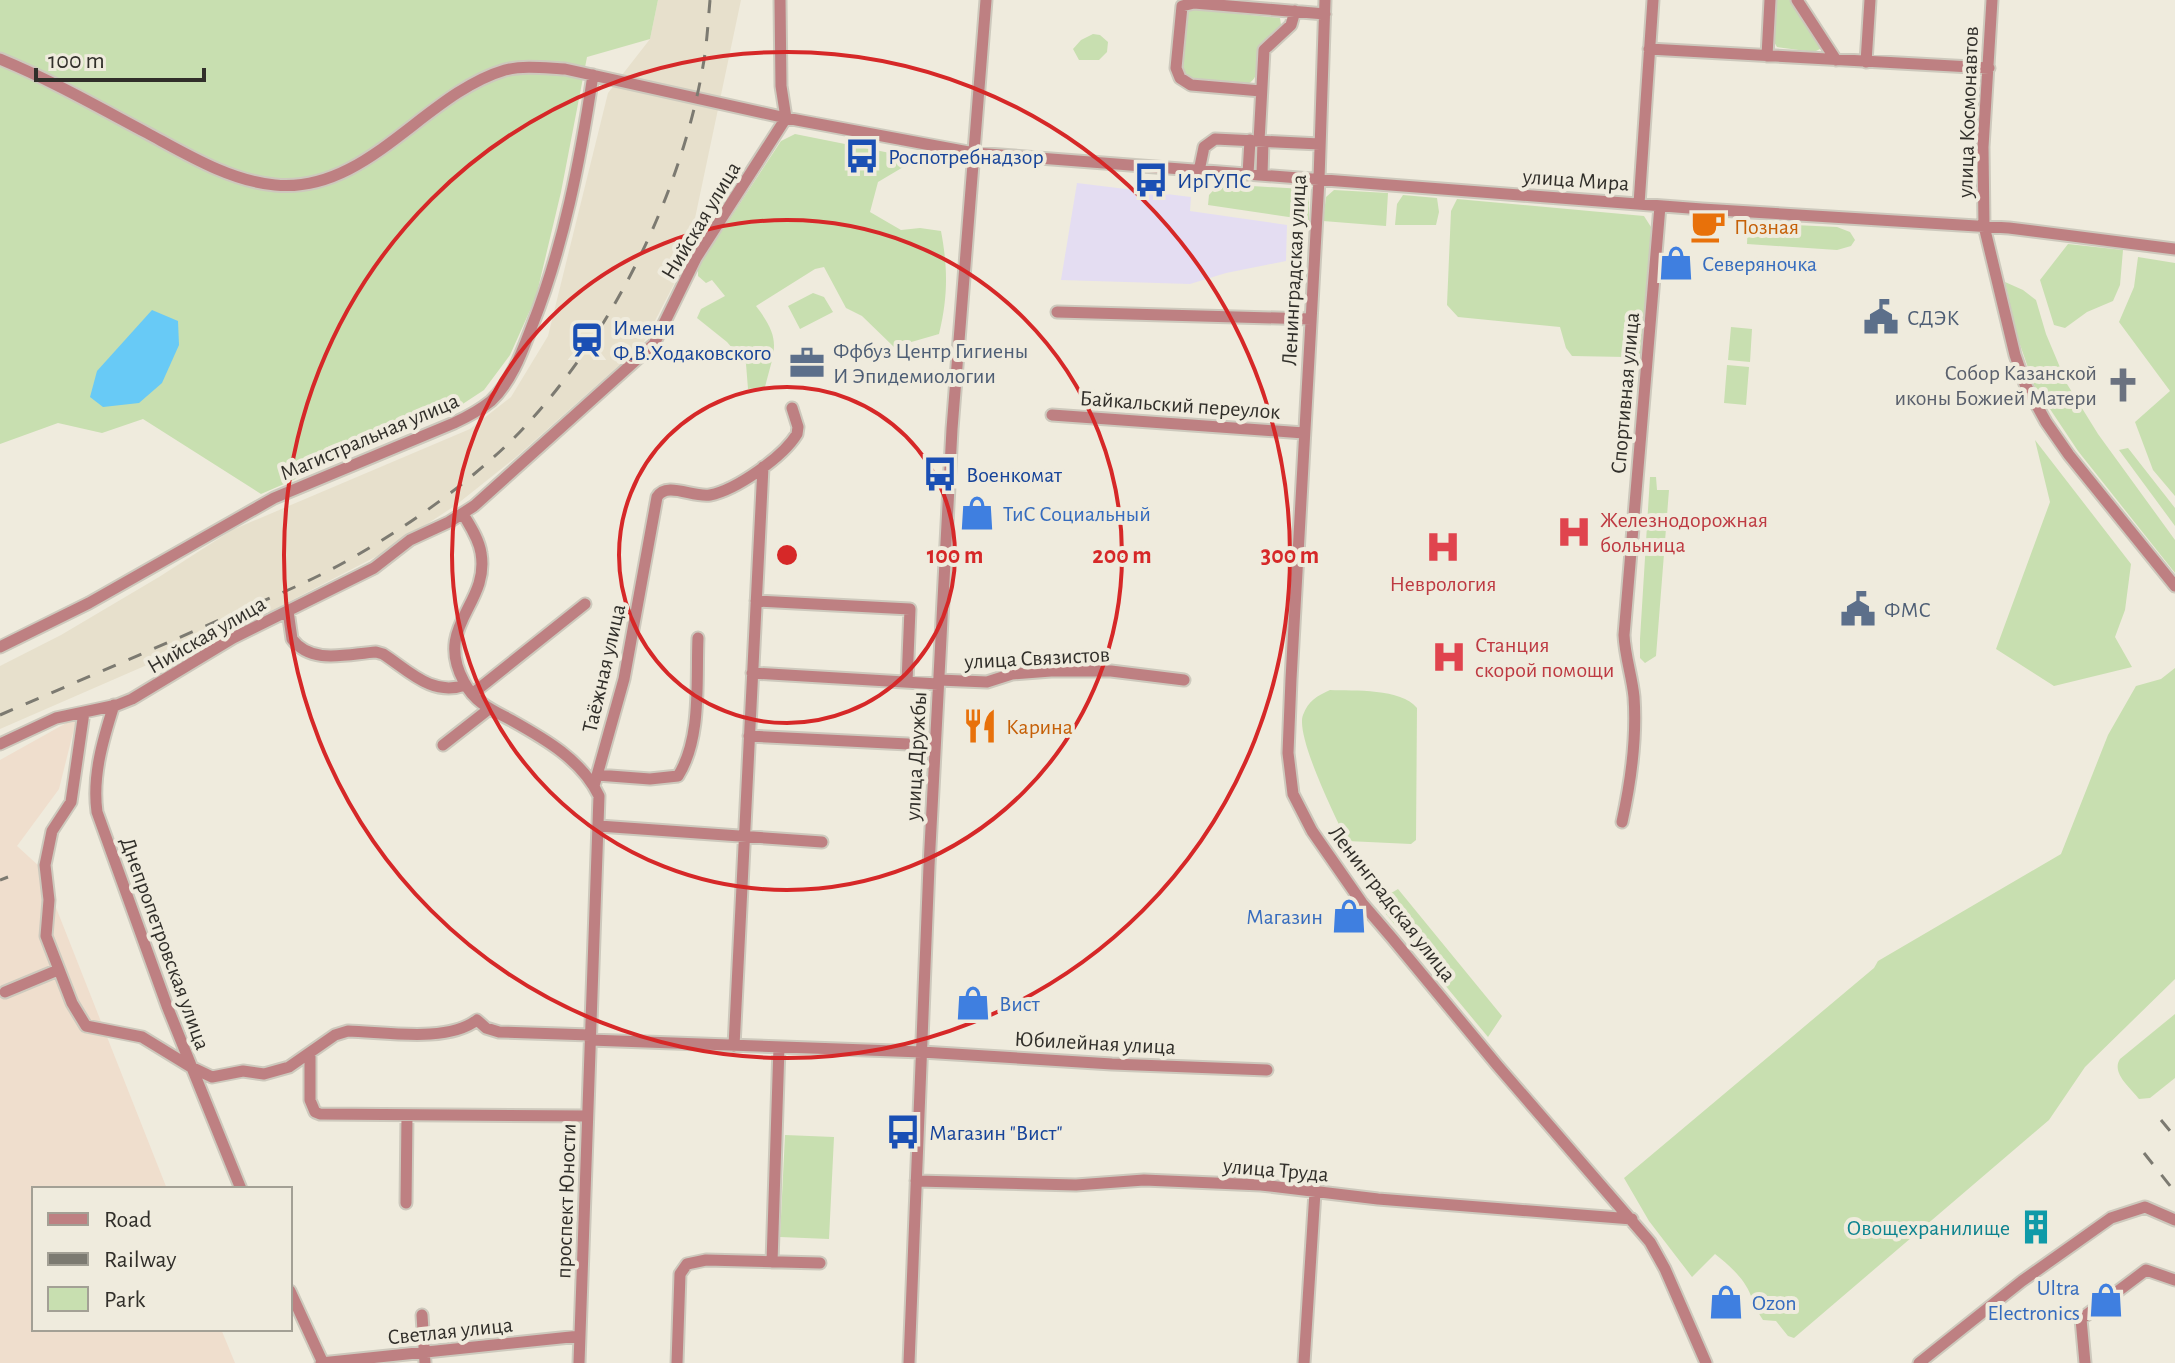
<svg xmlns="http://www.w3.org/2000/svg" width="2175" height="1363" font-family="'Alegreya Sans',sans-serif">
<rect width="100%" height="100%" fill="#efebdd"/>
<!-- built -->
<path fill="#e7e0cc" d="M 658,0 L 741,0 L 686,261 L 643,344 L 515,458 L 456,505 L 383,553 L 271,611 L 0,729 L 0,666 L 61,635 L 159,577 L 232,530 L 470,429 L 511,397 L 548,336 L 608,93 L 650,39 Z"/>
<!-- industrial -->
<path fill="#efdecd" d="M 77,717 L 59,789 L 17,846 L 40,867 L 167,1189 L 34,1189 L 34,1329 L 221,1329 L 235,1363 L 0,1363 L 0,760 Z"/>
<!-- education -->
<path fill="#e4ddf2" d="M 1077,183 L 1191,197 L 1190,211 L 1287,225 L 1286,261 L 1226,273 L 1190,284 L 1061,280 Z"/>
<!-- green -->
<path fill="#c8dfb0" d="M 0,0 L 658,0 L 650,39 L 587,57 L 561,192 L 536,297 L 510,355 L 484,390 L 452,411 L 261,494 L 143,419 L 102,433 L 58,423 L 0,444 Z
M 1775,0 L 1793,0 L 1821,46 L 1820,49 L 1814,52 L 1777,47 L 1773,40 Z
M 1194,9 L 1280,18 L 1281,25 L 1260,44 C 1256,59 1263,79 1245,85 C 1225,83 1193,86 1181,69 L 1186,12 Z
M 1093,34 L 1100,35 L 1108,42 L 1107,52 L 1099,60 L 1079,60 L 1073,49 L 1081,40 Z
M 795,134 L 890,153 L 905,166 L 878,182 L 870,212 L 901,230 L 920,228 L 941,231 C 948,268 948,297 939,334 L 894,347 L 862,316 L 846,308 L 824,267 L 815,269 L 756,306 C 782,340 775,348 765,387 L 748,389 L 746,364 L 727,342 L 697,318 L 701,309 L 725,296 L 712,280 L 706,283 L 698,276 L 698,267 L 781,141 Z
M 1219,184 L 1303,189 L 1309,198 L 1309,220 L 1208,205 L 1209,195 Z
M 1334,190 L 1388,193 L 1386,226 L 1323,221 L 1326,197 Z
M 1403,195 L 1437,198 L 1439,212 L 1436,225 L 1395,225 L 1397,204 Z
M 1457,199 L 1644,216 L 1651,227 L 1642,353 L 1626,357 L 1572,356 L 1566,348 L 1560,327 L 1458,317 L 1447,305 L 1451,211 Z
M 1748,223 L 1837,227 L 1850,232 L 1855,240 L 1851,246 L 1837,250 L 1747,244 Z
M 2068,244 L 2123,250 L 2120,285 L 2113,301 L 2087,312 L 2065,328 L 2054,325 L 2040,280 Z
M 2138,257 L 2175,263 L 2175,496 L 2153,470 L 2135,422 L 2170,391 L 2119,322 L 2134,287 Z
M 2005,282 L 2023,290 L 2036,300 L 2046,334 L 2067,384 L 2098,434 L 2175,540 L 2175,573 L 2078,451 L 2034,385 L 2017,336 Z
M 813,293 L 824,297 L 833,312 L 800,329 L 788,306 Z
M 1731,327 L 1752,329 L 1750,362 L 1728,360 Z
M 1727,365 L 1749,367 L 1746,405 L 1724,403 Z
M 2035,440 L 2131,564 L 2125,610 L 2115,637 L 2132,667 L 2054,686 L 1996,649 L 2050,502 Z
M 2128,448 L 2175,508 L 2175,526 L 2119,450 Z
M 1650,477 L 1656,477 L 1657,490 L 1669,490 L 1656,656 L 1645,663 L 1640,658 L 1640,639 Z
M 2175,668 L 2175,979 L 2085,1067 L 2049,1120 L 1794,1338 L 1788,1336 L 1776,1321 L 1763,1320 C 1757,1311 1755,1305 1751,1296 C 1745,1279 1728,1264 1715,1254 L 1692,1277 L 1649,1221 L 1624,1178 L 1874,968 L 1878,961 L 2061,854 L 2108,735 L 2136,686 L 2161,679 Z
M 1330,690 C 1354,691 1401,688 1417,708 L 1416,840 L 1411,844 L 1347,841 C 1336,818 1295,736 1303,715 C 1308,701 1317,696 1330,690 Z
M 1398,889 L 1502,1016 L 1488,1037 L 1376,902 Z
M 2175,1014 L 2175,1078 L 2150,1098 L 2139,1099 C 2130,1087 2111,1073 2120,1059 Z
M 785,1135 L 834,1137 L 829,1239 L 780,1237 Z"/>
<!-- water -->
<path fill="#68caf6" d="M 152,310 L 178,321 L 179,345 L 162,383 L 139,403 L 103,407 L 90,397 L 97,371 Z"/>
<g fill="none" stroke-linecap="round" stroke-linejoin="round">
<!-- minor casing -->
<g stroke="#cdc9bd" stroke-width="15">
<path id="minor" d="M 1325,0 L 1319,179 L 1291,679 L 1288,753 L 1293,794 L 1312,831 L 1362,903 L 1392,938 L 1497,1065 L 1650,1242 L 1665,1269 L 1706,1363
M 1797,0 L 1836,60
M 1992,0 L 1983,147 L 1984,226 L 2015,355 L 2025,384 L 2046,422 L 2069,455 L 2175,586
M 1649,49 L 1989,68
M 1767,56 L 1770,0
M 0,59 C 51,80 98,107 147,133 C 186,154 230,181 275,185 C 367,194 424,94 505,70 C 524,65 545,68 565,69 L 786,118 L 974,153 L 1702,209 L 2009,228 L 2175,249
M 1866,62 L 1870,0
M 1261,91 L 1191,85 L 1180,78 L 1176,68 L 1182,6 L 1194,3 L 1325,14
M 1259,141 L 1264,50 L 1291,25 L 1295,11
M 1199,171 L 1204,147 L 1215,139 L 1320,144
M 1248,174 L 1250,140
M 1262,175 L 1263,141
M 1639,204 L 1653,0
M 1057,312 L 1311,319
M 1052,415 L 1304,433
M 463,514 C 470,526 479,539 481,553 C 490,605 433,625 464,682 C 475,703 492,710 511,720 C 545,739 582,760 599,796 L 579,1363
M 756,601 L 910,609 L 907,682
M 288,611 L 292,639 C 311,665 347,654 376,652 L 383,654 C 408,670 432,697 465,685
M 0,647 L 89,603 L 274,498 L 454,423 C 467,417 480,410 491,401 C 512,381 522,352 532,326 C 564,245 580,161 593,75
M 752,673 L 938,684
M 939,680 L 987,682 L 1012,674 L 1051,671 L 1111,671 L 1184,680
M 472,694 L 585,604
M 114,705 C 103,739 92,776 97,812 L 167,1006 L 241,1189
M 84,712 L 71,802 L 52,831 L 45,865 L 49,900 L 46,936 L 72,1003 L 86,1026 L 142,1037 L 191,1067 L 212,1077 L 243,1071 L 264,1074 L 289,1067 L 335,1035 L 348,1031 C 386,1032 447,1043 477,1020 L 486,1028 L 499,1032 L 590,1035
M 749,736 L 908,744
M 0,744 L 56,718 L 117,705 L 132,699 L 233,638 L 374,568 L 410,540 L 449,522 L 474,506 L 654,344 L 696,258 L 786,118 L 781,86 L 780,0
M 443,745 L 489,709
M 597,775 L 650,779 L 678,776 C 702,738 696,681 698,638
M 594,786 L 624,679 L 657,497 C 667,481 693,498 710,495 C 736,490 783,457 797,434 L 798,427 L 792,408
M 1622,822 C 1631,781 1637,739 1634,697 C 1632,676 1625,657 1624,635 L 1660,206
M 599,826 L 822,842
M 5,992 L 58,970
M 590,1040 L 922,1052 L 1112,1064 L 1267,1070
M 734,1046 L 763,467
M 310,1054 L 310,1100 L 315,1112 L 320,1114 L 587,1116
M 916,1181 L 1076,1185 L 1144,1180 L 1261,1185 L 1378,1199 L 1632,1219
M 406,1203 L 407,1115
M 772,1262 L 779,1047
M 290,1291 L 323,1363
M 422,1315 L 425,1363
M 321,1363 L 580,1336
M 677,1363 L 680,1274 L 687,1264 L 706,1260 L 820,1263
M 909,1363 L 929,866 L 952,429 L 986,0
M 1304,1363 L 1315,1192
M 1919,1363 L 2022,1281 L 2111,1218 L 2145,1207 L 2175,1220
M 2085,1363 L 2081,1319 L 2146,1270 L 2175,1280"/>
</g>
<!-- minor -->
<use href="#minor" stroke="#be8082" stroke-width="11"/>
<!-- rail -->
<path stroke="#7c7a71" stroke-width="3" stroke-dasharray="14 14" stroke-linecap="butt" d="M 0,715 C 76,682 152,650 228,616 C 272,597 317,579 359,554 C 412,523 464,486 509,443 C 606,347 680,200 703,66 C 707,44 708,22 710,0
M 0,880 L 8,877
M 2161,1120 L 2175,1137
M 2144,1153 L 2175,1192"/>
</g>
<!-- distance rings -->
<g fill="none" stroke="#d62828" stroke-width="4">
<circle cx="787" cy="555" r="168"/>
<circle cx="787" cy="555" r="335"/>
<circle cx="787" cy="555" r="503"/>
</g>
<!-- icons -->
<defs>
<g id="bus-bare" transform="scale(2.76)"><path d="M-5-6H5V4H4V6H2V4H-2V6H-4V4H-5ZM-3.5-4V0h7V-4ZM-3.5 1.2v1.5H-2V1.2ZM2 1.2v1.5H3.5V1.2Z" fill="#1a4fb4" stroke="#efebdd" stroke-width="2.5" paint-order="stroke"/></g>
<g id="cafe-bare" transform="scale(2.76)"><path d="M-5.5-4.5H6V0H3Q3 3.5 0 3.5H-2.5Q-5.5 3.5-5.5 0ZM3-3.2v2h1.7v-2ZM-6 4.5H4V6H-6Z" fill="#e8710a" stroke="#efebdd" stroke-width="2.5" paint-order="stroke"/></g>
<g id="shop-bare" transform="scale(2.76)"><path d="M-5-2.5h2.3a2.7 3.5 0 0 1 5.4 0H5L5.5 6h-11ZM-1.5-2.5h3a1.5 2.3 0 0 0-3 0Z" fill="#3f7fe0" stroke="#efebdd" stroke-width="2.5" paint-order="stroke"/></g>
<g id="civic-bare" transform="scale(2.76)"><path d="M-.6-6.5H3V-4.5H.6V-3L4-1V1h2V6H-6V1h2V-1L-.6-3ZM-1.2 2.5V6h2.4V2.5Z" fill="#5c6f8a" stroke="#efebdd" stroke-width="2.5" paint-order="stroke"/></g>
<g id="station-bare" transform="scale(2.76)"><path d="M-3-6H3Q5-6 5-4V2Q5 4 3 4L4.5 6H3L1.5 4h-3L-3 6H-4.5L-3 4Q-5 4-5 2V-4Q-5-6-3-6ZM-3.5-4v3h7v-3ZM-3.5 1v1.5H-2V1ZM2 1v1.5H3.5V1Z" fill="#1a4fb4" stroke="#efebdd" stroke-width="2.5" paint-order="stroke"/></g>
<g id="office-bare" transform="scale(2.76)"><path d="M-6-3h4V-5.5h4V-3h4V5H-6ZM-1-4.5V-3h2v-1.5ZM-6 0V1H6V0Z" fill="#5c6f8a" stroke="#efebdd" stroke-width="2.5" paint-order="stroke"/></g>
<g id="church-bare" transform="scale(2.76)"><path d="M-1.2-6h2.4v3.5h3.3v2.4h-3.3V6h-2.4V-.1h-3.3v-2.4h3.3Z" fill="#6b7280" stroke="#efebdd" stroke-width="2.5" paint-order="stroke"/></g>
<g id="hospital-bare" transform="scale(2.76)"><path d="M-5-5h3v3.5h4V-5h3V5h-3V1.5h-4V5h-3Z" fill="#e0444e" stroke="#efebdd" stroke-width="2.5" paint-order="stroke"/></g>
<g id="restaurant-bare" transform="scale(2.76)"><path d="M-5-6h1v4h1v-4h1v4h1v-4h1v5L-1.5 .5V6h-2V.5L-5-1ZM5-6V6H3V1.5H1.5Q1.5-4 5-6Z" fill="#e8710a" stroke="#efebdd" stroke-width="2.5" paint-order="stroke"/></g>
<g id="building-bare" transform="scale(2.76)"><path d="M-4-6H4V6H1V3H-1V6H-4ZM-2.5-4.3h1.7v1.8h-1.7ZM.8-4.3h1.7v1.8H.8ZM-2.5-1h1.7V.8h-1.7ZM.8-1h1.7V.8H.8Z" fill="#0f9aa8" stroke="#efebdd" stroke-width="2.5" paint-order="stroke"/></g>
</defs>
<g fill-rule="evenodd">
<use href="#bus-bare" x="862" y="156"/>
<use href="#bus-bare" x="1151" y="180"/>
<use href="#cafe-bare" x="1708" y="226"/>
<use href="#shop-bare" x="1676" y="263"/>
<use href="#civic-bare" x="1881" y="317"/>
<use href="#station-bare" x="587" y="340"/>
<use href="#office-bare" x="807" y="363"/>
<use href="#church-bare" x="2123" y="385"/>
<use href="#bus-bare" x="940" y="474"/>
<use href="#shop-bare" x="977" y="513"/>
<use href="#hospital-bare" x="1574" y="532"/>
<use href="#hospital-bare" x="1443" y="547"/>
<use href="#civic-bare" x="1858" y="609"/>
<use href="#hospital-bare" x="1449" y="657"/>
<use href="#restaurant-bare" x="980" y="726"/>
<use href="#shop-bare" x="1349" y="916"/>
<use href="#shop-bare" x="973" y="1003"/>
<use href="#bus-bare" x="903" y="1132"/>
<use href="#building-bare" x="2036" y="1227"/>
<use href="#shop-bare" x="2106" y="1300"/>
<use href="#shop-bare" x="1726" y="1302"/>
</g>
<g text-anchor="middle" stroke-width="8" stroke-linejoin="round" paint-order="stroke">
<!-- street labels -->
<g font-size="22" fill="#312f2a" stroke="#efebdd">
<text transform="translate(1967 112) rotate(-88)" y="8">улица Космонавтов</text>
<text transform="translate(1576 179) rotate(4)" y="8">улица Мира</text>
<text transform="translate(700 220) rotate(-59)" y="8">Нийская улица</text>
<text transform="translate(1293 270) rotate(-87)" y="8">Ленинградская улица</text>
<text transform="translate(1624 393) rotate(-85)" y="8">Спортивная улица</text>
<text transform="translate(1180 404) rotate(4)" y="8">Байкальский переулок</text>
<text transform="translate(369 436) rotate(-23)" y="8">Магистральная улица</text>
<text transform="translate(206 634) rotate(-30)" y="8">Нийская улица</text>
<text transform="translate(1037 657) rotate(-3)" y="8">улица Связистов</text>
<text transform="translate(603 668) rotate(-77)" y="8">Таёжная улица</text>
<text transform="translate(915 756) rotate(-87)" y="8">улица Дружбы</text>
<text transform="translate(1393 903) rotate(52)" y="8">Ленинградская улица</text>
<text transform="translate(166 943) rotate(70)" y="8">Днепропетровская улица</text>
<text transform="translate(1095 1042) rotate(3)" y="8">Юбилейная улица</text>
<text transform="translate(1276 1169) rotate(5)" y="8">улица Труда</text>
<text transform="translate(565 1201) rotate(-88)" y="8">проспект Юности</text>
<text transform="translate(450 1330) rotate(-6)" y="8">Светлая улица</text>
</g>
<!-- transit labels -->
<g font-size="22" fill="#164399" stroke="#efebdd" text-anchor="start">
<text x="888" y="164">Роспотребнадзор</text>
<text x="1177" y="188">ИрГУПС</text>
<text x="613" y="335">Имени<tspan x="613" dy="25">Ф.В.Ходаковского</tspan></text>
<text x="966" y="482">Военкомат</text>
<text x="929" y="1140">Магазин "Вист"</text>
</g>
<!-- food labels -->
<g font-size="22" fill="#c56008" stroke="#efebdd" text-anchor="start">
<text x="1734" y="234">Позная</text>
<text x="1006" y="734">Карина</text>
</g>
<!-- shop labels -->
<g font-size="22" fill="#366cbe" stroke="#efebdd" text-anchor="start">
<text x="1702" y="271">Северяночка</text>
<text x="1003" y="521">ТиС Социальный</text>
<text x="1323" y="924" text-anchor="end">Магазин</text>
<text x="999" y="1011">Вист</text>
<text x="2080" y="1295" text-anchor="end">Ultra<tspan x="2080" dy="25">Electronics</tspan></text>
<text x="1752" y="1310">Ozon</text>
</g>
<!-- service labels -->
<g font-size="22" fill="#4e5e75" stroke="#efebdd" text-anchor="start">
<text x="1907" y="325">СДЭК</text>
<text x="833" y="358">Ффбуз Центр Гигиены<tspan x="833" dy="25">И Эпидемиологии</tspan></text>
<text x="1884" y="617">ФМС</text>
</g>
<!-- worship labels -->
<g font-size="22" fill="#5b616d" stroke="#efebdd" text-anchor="end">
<text x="2097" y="380">Собор Казанской<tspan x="2097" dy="25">иконы Божией Матери</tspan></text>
</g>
<!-- health labels -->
<g font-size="22" fill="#be3a42" stroke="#efebdd" text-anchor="start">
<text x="1600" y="527">Железнодорожная<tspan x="1600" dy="25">больница</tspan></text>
<text x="1443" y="591" text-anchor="middle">Неврология</text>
<text x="1475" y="652">Станция<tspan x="1475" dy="25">скорой помощи</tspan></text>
</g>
<!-- culture labels -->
<g font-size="22" fill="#0d838f" stroke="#efebdd" text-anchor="end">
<text x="2010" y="1235">Овощехранилище</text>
</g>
</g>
<circle cx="787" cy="555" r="12" fill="#d62828" stroke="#efebdd" stroke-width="4"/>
<g font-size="24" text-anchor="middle" font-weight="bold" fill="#d62828" stroke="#efebdd" stroke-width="8" stroke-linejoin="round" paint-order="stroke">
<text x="955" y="563">100 m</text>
<text x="1122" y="563">200 m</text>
<text x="1290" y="563">300 m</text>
</g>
<!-- legend -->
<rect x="32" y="1187" width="260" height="144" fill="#efebdd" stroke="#a3a095" stroke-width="2"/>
<rect x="48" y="1213" width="40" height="12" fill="#be8082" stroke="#a3a095" stroke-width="2"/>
<text x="104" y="1227" font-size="24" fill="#312f2a">Road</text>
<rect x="48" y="1253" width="40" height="12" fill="#7c7a71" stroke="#a3a095" stroke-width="2"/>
<text x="104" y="1267" font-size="24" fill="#312f2a">Railway</text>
<rect x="48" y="1287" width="40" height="24" fill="#c8dfb0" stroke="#a3a095" stroke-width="2"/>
<text x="104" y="1307" font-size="24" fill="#312f2a">Park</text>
<!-- scale -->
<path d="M36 68v12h168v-12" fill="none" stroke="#312f2a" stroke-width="4"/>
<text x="48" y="68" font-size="24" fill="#312f2a" stroke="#efebdd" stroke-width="6" paint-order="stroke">100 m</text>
</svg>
